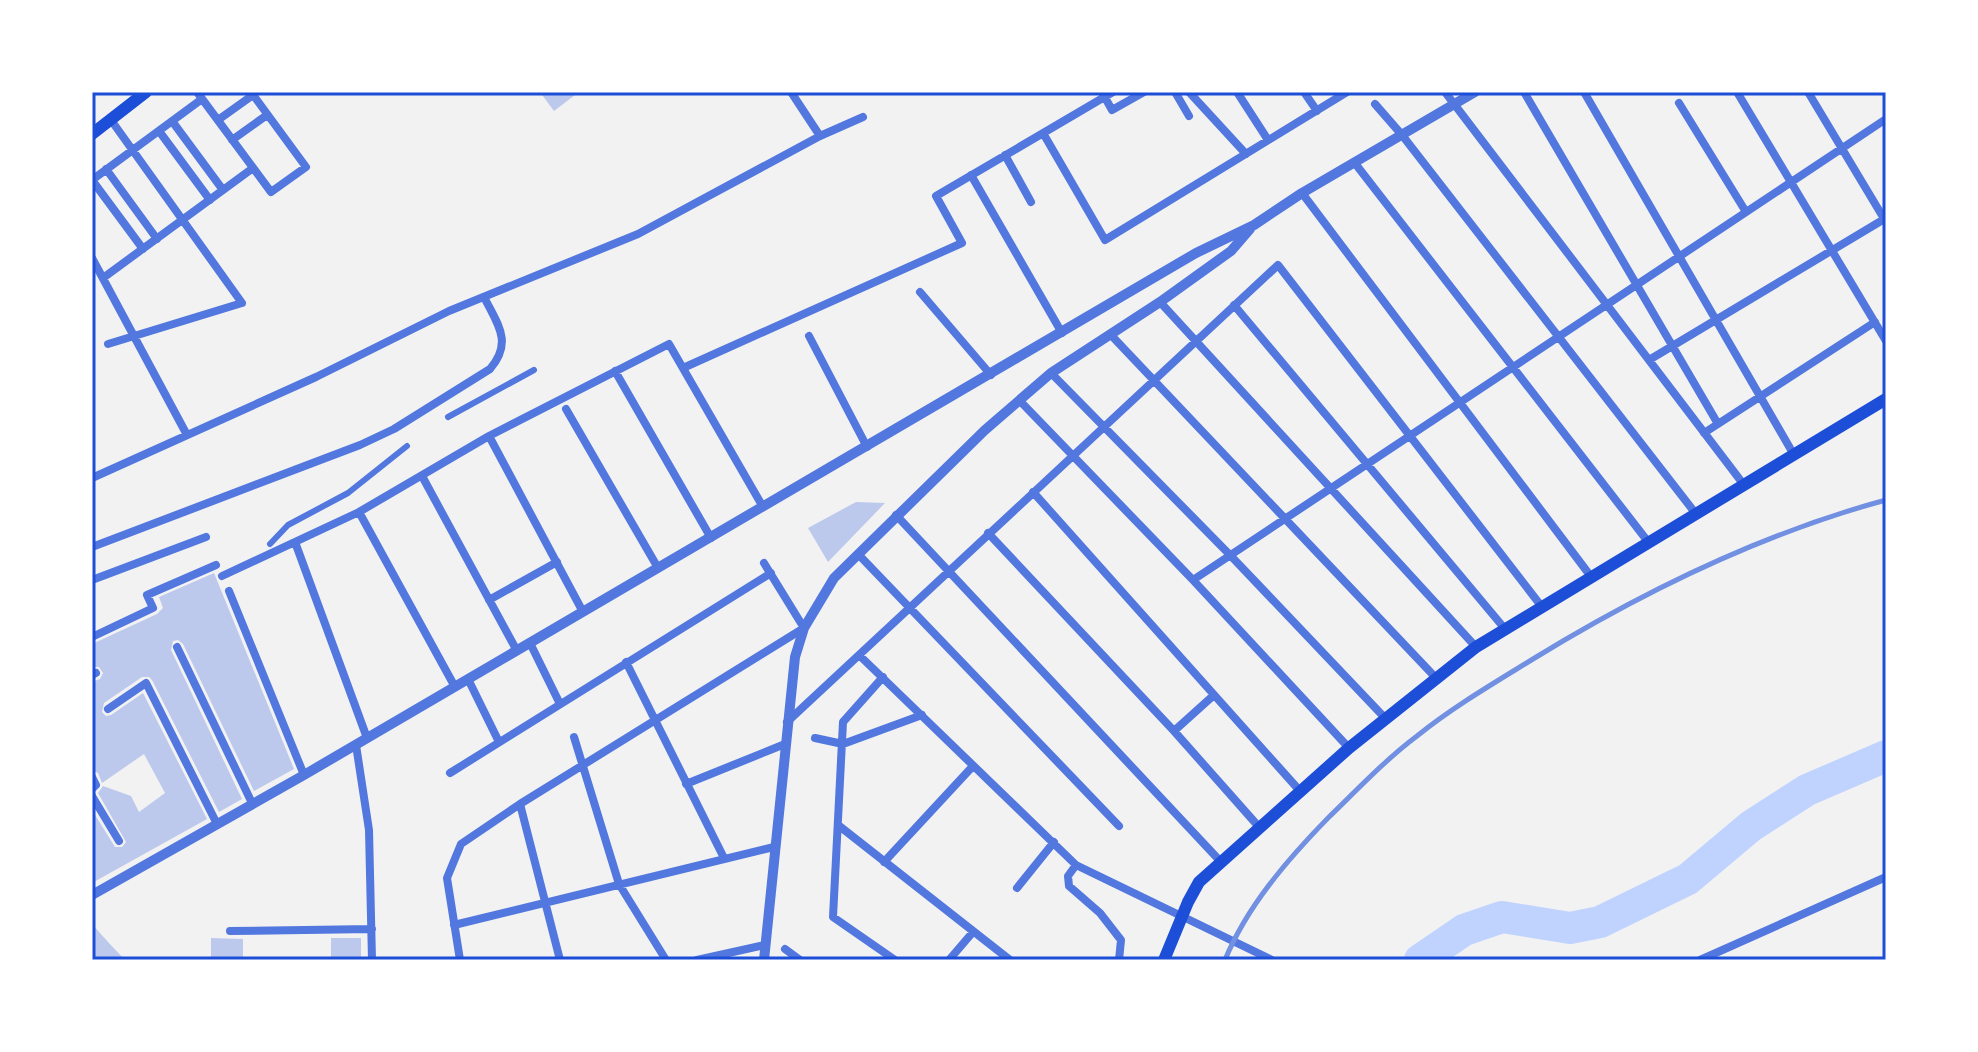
<svg xmlns="http://www.w3.org/2000/svg" width="1978" height="1052" font-family="Ubuntu,sans-serif">
<rect width="100%" height="100%" fill="#f2f2f2"/>
<g fill="none" stroke-linecap="round" stroke-linejoin="round">
<!-- river -->
<path stroke="#bfd3fe" stroke-width="32" d="M 1420,960 L 1464,930 L 1502,917 L 1570,928 L 1600,922 L 1688,879 L 1751,826 L 1807,790 L 1886,756"/>
</g>
<!-- building -->
<path fill="#bdc9ec" d="M 540,92 L 579,92 L 554,111 Z
M 856,502 L 885,503 L 828,562 L 808,528 Z
M 214,573 L 294,769 L 254,791 L 183,644 L 178,640 L 173,641 L 171,650 L 242,799 L 219,812 L 152,680 L 149,677 L 142,677 L 104,703 L 102,712 L 106,716 L 111,715 L 143,693 L 207,819 L 92,883 L 92,810 L 115,847 L 122,847 L 126,842 L 98,793 L 103,786 L 131,796 L 139,812 L 165,793 L 144,754 L 102,783 L 98,773 L 92,770 L 92,682 L 100,679 L 103,673 L 99,667 L 92,667 L 92,644 L 157,614 L 163,608 L 159,597 Z
M 92,924 L 108,942 L 125,960 L 92,960 Z
M 211,938 L 243,939 L 243,960 L 211,960 Z
M 331,938 L 361,938 L 361,960 L 331,960 Z"/>
<g fill="none" stroke-linecap="round" stroke-linejoin="round">
<!-- pedestrian -->
<path stroke="#5277de" stroke-width="6" d="M 448,417 L 534,370
M 270,544 L 288,525 L 348,493 L 407,446"/>
<!-- minor -->
<path stroke="#5277de" stroke-width="8" d="M 197,92 L 271,192 L 306,167 L 251,92
M 791,92 L 820,136
M 1175,92 L 1189,116
M 1189,92 L 1246,154
M 1237,92 L 1268,140
M 1304,92 L 1317,111
M 1445,92 L 1744,485
M 1524,92 L 1718,424
M 1584,92 L 1794,455
M 1737,92 L 1886,341
M 1808,92 L 1886,222
M 1103,94 L 1112,110 L 1144,92
M 1679,103 L 1746,212
M 1375,104 L 1402,135 L 1696,514
M 218,120 L 253,95
M 172,121 L 223,190
M 159,131 L 210,200
M 1043,133 L 1105,240 L 1347,92
M 232,140 L 267,115
M 1005,155 L 1031,202
M 1354,162 L 1649,543
M 106,169 L 157,239
M 971,175 L 1062,333
M 1302,193 L 1592,578
M 143,249 L 92,180 L 202,99
M 92,258 L 187,435
M 103,278 L 253,168
M 920,292 L 991,375
M 1160,302 L 1476,647
M 1234,305 L 1505,629
M 1110,334 L 1436,678
M 809,336 L 867,447
M 108,344 L 242,303 L 111,120
M 1649,360 L 1886,218
M 683,368 L 962,243 L 936,196 L 1113,92
M 615,371 L 711,538
M 1051,373 L 1230,555 L 1385,718
M 1019,400 L 1193,580 L 1349,748
M 566,409 L 658,568
M 1704,433 L 1875,322
M 489,436 L 583,612
M 422,476 L 517,651
M 92,478 L 316,377 L 449,311 L 638,234 L 820,136 L 863,117
M 1033,492 L 1300,791
M 359,512 L 455,687
M 896,515 L 1221,862
M 988,533 L 1174,731 L 1259,827
M 295,542 L 367,738
M 92,547 L 360,445 L 394,429 L 490,369 C 513,342 498,325 484,297
M 858,554 L 1119,826
M 222,576 L 359,512 L 489,436 L 669,344 L 763,507
M 92,580 L 206,537
M 1193,580 L 1886,119
M 229,591 L 304,775
M 489,600 L 557,562
M 92,637 L 153,608 L 147,595 L 216,565
M 530,643 L 560,704
M 177,647 L 252,803
M 859,655 L 1076,865 L 1272,960
M 626,662 L 724,858
M 92,675 L 96,673
M 883,677 L 843,722 L 833,917 L 895,960
M 468,679 L 499,742
M 108,709 L 146,683 L 217,824
M 787,722 L 1278,265 L 1542,607
M 1174,731 L 1214,695
M 574,737 L 619,884 L 666,960
M 815,738 L 843,744 L 922,715
M 356,745 L 369,830 L 372,960
M 450,773 L 771,573
M 92,777 L 96,785 L 92,789
M 686,784 L 785,744
M 92,796 L 119,841
M 520,804 L 560,960
M 838,825 L 1010,960
M 884,862 L 973,766
M 1076,865 L 1068,876 L 1069,886 L 1100,913 L 1121,940 L 1119,960
M 1017,888 L 1054,842
M 454,925 L 774,847
M 230,931 L 372,929
M 785,949 L 800,960
M 460,960 L 447,878 L 461,844 L 520,804 L 804,628 L 764,563
M 697,960 L 765,945
M 949,960 L 973,932
M 1700,960 L 1886,877"/>
<!-- tertiary -->
<path stroke="#5277de" stroke-width="10" d="M 92,895 L 304,775 L 1196,253 L 1254,225 L 1302,193 L 1475,92
M 764,960 L 795,657 L 804,628 L 834,578 L 985,430 L 1051,373 L 1160,302 L 1231,251 L 1250,229"/>
<!-- secondary -->
<path stroke="#1d4ed8" stroke-width="12" d="M 92,134 L 146,92
M 1164,960 L 1188,902 L 1199,882 L 1349,748 L 1476,647 L 1886,399"/>
<!-- rail -->
<path stroke="#7290e2" stroke-width="5" d="M 1225,960 C 1247,906 1288,859 1328,818 C 1357,790 1385,760 1417,736 C 1453,707 1494,683 1533,659 C 1644,591 1760,534 1886,500"/>
</g>
<!-- border -->
<rect width="1978" height="1052" fill="none" stroke="#ffffff" stroke-width="188"/>
<rect x="94" y="94" width="1790" height="864" fill="none" stroke="#1d4ed8" stroke-width="3"/>
</svg>
